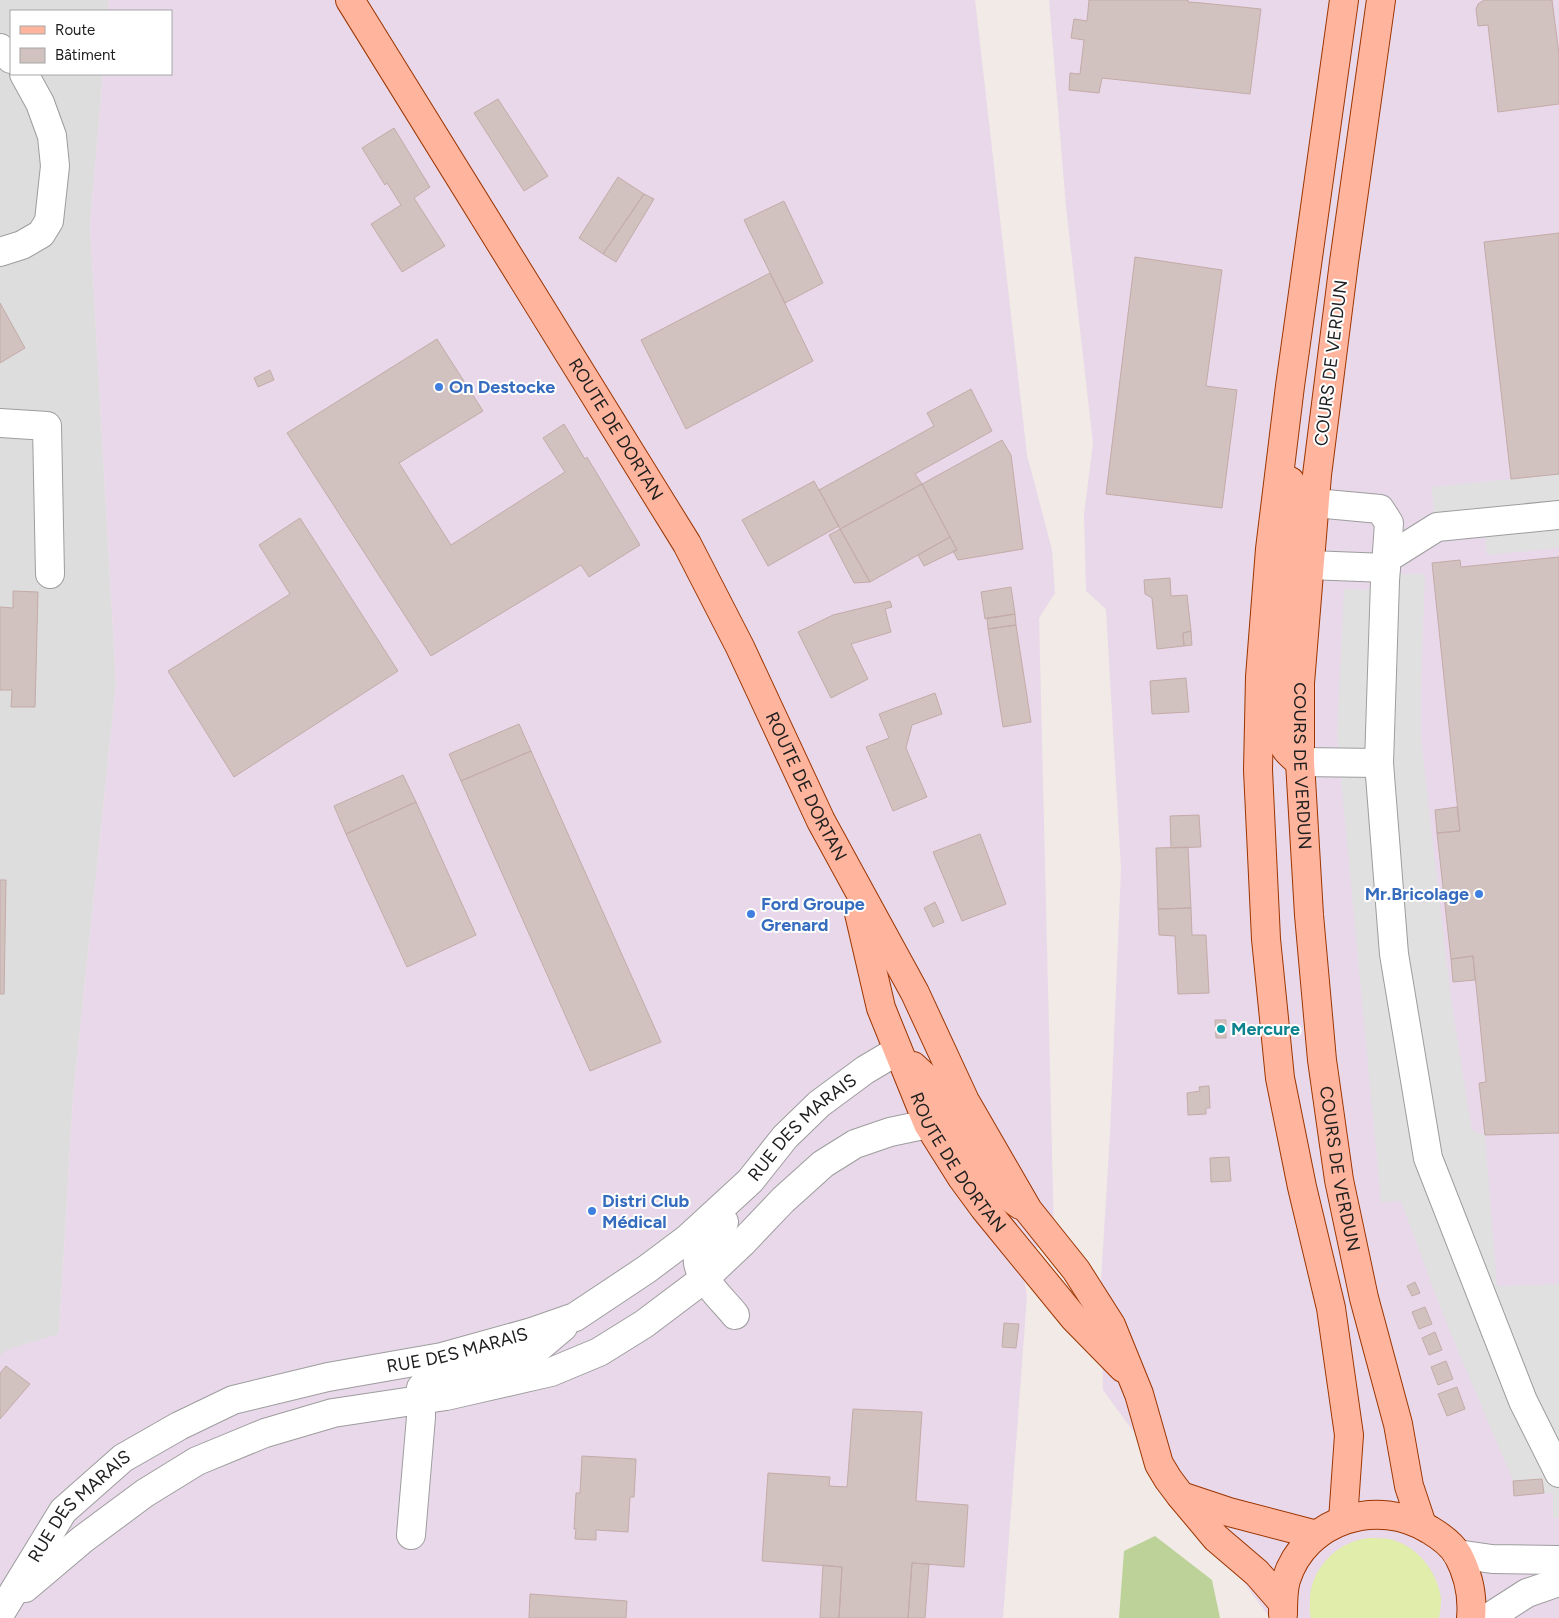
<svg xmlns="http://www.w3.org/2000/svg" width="1559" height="1618" font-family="Figtree,sans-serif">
<rect width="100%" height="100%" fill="#f1eae6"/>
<!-- residential -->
<path fill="#dedddd" d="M 0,0 L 109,0 L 108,11 L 11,11 L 11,74 L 103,74 L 90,225 L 116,684 L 73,1097 L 59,1334 L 7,1350 L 0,1357 Z"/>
<!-- industrial -->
<path fill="#e8d8ea" d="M 109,0 L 975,0 L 1027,455 L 1052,550 L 1055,593 L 1039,618 L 1054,1235 L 1021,1260 L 1027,1296 L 1003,1618 L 0,1618 L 0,1357 L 6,1350 L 59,1334 L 73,1097 L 116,684 L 90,225 L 103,74 L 171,74 L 171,11 L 108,11 Z
M 1049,0 L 1559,0 L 1559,1618 L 1270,1618 L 1103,1390 L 1101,1281 L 1110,1134 L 1121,869 L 1106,609 L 1086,591 L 1084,515 L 1093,443 L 1066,207 Z"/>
<!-- grass -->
<path fill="#e1edaa" d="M 1369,1538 C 1376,1538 1383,1538 1389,1539 C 1417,1545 1437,1571 1441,1598 C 1441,1605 1440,1612 1439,1618 L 1311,1618 C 1309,1612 1310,1605 1310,1598 C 1311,1575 1328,1552 1350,1543 C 1356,1540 1363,1539 1369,1538 Z"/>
<!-- forest -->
<path fill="#bdd299" d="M 1155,1536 L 1212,1580 L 1220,1618 L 1119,1618 L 1124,1551 Z"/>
<!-- parking -->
<path fill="#e0e0e0" d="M 1559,474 L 1559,548 L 1487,555 L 1483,513 L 1434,517 L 1432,487 Z
M 1400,574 L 1425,574 L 1421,688 L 1421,739 L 1451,1000 L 1472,1130 L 1485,1135 L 1497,1286 L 1559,1284 L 1559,1518 L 1553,1518 L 1553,1493 L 1544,1493 L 1542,1479 L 1513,1481 L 1442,1312 L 1401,1201 L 1381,1202 L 1337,736 L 1344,589 L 1367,590 Z"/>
<!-- building -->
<path fill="#d1c1bf" stroke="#c3aba8" d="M 1089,0 L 1188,0 L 1188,2 L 1202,3 L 1261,9 L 1250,94 L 1102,78 L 1099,93 L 1069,90 L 1070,73 L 1080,74 L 1084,40 L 1071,38 L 1074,19 L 1087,21 Z
M 1484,0 L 1552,0 L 1559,54 L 1559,104 L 1498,112 L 1488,25 L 1478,26 L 1476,9 L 1478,4 Z
M 498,99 L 548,176 L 524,191 L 474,113 Z
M 394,128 L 430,187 L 414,198 L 445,246 L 402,272 L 371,224 L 401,205 L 387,183 L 385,185 L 362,148 Z
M 618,177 L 644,194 L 603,254 L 579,238 Z
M 644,194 L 654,199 L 616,262 L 603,254 Z
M 784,201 L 823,283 L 785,303 L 744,220 Z
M 1559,233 L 1559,474 L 1511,479 L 1484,242 Z
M 1135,257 L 1222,270 L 1206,386 L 1237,390 L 1222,508 L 1106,494 Z
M 770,273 L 813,361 L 686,429 L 641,340 Z
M 0,303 L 25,348 L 0,363 Z
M 437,339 L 483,411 L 399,463 L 451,545 L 565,472 L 543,438 L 564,424 L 585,459 L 587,457 L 640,545 L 589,577 L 581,565 L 431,656 L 287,433 Z
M 270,370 L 274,380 L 258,387 L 254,378 Z
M 971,389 L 992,431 L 915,474 L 922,484 L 840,529 L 819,490 L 934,426 L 927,413 Z
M 1002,440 L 1011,455 L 1023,549 L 958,560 L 953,551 L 957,550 L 922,484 Z
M 814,481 L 839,526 L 768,566 L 742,520 Z
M 922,484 L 950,537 L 870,582 L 840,529 Z
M 300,518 L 398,671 L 234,777 L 168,671 L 290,594 L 259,545 Z
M 840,529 L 870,582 L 854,583 L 829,535 Z
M 950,537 L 957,550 L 924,566 L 918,555 Z
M 1559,557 L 1559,1133 L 1485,1135 L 1479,1083 L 1486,1082 L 1473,956 L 1451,959 L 1437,833 L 1460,831 L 1432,563 L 1460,560 L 1461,567 Z
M 1170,578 L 1171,596 L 1187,595 L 1191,631 L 1183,633 L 1184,646 L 1157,649 L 1152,598 L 1145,594 L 1144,580 Z
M 1011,587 L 1015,614 L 985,619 L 981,592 Z
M 13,591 L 38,592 L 35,707 L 11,707 L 12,690 L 0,690 L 0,607 L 13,608 Z
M 890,601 L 892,607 L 885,609 L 891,632 L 851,644 L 868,679 L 831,698 L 798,632 L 833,615 Z
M 1015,614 L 1016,625 L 988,629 L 987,618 Z
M 1016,625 L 1031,722 L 1003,727 L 988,629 Z
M 1191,631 L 1192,645 L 1184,646 L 1183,633 Z
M 1186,678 L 1189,712 L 1152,714 L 1150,681 Z
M 935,693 L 942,714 L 912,725 L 906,748 L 927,797 L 893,811 L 866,747 L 889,738 L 879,714 Z
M 519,724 L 531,751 L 461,781 L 449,754 Z
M 531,751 L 661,1042 L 590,1071 L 461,781 Z
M 403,775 L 416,802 L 346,834 L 334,806 Z
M 416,802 L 476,935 L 407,967 L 346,834 Z
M 1457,807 L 1460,831 L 1437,833 L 1435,810 Z
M 1199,815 L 1201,847 L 1171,848 L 1170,816 Z
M 980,834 L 1006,904 L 962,921 L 933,852 Z
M 1188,847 L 1191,908 L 1158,909 L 1156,848 Z
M 0,880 L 6,880 L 4,994 L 0,994 Z
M 935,902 L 944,922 L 933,927 L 924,908 Z
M 1191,908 L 1192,935 L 1206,935 L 1209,993 L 1178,994 L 1175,936 L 1159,935 L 1158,909 Z
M 1473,956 L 1475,980 L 1453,982 L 1451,959 Z
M 1215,1020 L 1226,1020 L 1226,1038 L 1216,1038 Z
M 1207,1086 L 1209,1086 L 1210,1108 L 1206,1108 L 1206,1114 L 1188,1115 L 1187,1093 L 1200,1091 L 1199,1087 Z
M 1229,1157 L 1231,1181 L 1211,1182 L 1210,1158 Z
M 1415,1282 L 1420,1293 L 1412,1296 L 1407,1286 Z
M 1425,1307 L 1432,1324 L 1419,1329 L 1412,1312 Z
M 1004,1323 L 1019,1324 L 1016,1348 L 1002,1347 Z
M 1435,1332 L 1442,1350 L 1429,1355 L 1422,1338 Z
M 1446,1361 L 1453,1379 L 1438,1385 L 1431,1367 Z
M 6,1366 L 30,1384 L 0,1419 L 0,1373 Z
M 1457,1387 L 1465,1409 L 1447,1416 L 1438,1394 Z
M 853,1409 L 922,1412 L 916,1501 L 968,1505 L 964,1567 L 912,1563 L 908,1618 L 839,1618 L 842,1567 L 762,1561 L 768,1473 L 830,1477 L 829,1486 L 847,1487 Z
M 582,1456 L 636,1459 L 634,1497 L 630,1497 L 628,1532 L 596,1530 L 596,1540 L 575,1539 L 576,1529 L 574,1529 L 576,1493 L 580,1493 Z
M 1542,1479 L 1544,1493 L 1514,1496 L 1513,1481 Z
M 912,1563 L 929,1564 L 925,1618 L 908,1618 Z
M 823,1565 L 842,1567 L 839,1618 L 820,1618 Z
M 530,1594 L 627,1601 L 626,1618 L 529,1618 Z"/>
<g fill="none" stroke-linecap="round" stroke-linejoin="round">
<!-- minor casing -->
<g stroke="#9d9d9d" stroke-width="30">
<g id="minor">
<path d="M 0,48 L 11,59"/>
<path d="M 0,252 L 22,245 L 41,234 L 49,221 L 55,166 L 52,136 L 40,103 L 24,74"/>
<path d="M 0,423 L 47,426 L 50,574"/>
<path d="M 1315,503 L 1380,509 L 1389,523 L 1385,581 L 1379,763 L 1394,954 L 1428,1158 L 1523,1401 L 1559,1473"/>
<path d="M 1386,559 L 1437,527 L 1559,515"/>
<path d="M 1309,565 L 1386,568"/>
<path d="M 1300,762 L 1379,763"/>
<path d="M 724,1222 C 718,1230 700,1249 698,1257 C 694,1274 725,1302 735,1315"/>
<path d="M 411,1535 L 421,1417 L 421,1388 L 426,1382 L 441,1376 L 485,1368 L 531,1354 L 563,1327"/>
<path d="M 1457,1554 L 1492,1559 L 1559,1560"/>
<path d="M 25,1588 L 83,1539 L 145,1493 L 197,1461 L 265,1433 L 333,1413 L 446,1396 L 551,1372 L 599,1352 L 644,1324 L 705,1278 L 743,1242 L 783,1200 L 823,1164 L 855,1144 L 890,1132 L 928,1124"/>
<path id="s1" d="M 0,1614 L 63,1511 L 123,1458 L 179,1426 L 233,1400 L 328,1377 L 442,1357 L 532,1332 L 575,1317 L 647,1269 L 687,1239 L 750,1181 L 785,1137 L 819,1104 L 865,1070 L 897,1051"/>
<path d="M 1488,1618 L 1527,1593 L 1559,1582"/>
</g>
</g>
<!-- major casing -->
<g stroke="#9c3500" stroke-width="30">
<g id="major">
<path id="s2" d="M 350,0 L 687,544 L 740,647 L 821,821 L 915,993 L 965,1101 L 1028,1210 L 1076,1270 L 1111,1325 L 1139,1394 L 1159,1464 L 1168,1479 L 1180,1495 L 1216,1538 L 1257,1573 L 1283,1603"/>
<path id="s3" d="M 1381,0 L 1344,262 L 1317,475 L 1300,683 L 1300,762 L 1309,915 L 1322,1060 L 1339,1180 L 1364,1298 L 1398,1424 L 1409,1486 L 1422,1525"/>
<path d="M 1290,481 L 1294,511 L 1277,726 C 1282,744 1284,751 1300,762"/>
<path id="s4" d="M 858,909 L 881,1008 L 928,1124 L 962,1178 L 984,1208 L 1074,1318 L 1123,1368"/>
<path d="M 913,1066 L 927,1079 L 983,1178 L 1020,1205"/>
<path d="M 1181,1496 L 1229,1512 L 1317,1535"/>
<path d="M 1343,1520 L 1349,1435 L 1331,1308 L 1302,1187 L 1280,1078 L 1266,939 L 1258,770 L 1260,677 L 1270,549 L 1290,386 L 1344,0"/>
<path d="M 1283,1614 C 1283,1603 1283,1590 1286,1580 C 1305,1519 1378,1497 1430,1530 C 1440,1536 1452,1545 1458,1555 C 1468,1574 1473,1597 1471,1618"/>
</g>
</g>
<!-- minor -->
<use href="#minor" stroke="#fff" stroke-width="28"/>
<!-- major -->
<use href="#major" stroke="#ffb49d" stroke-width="28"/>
</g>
<!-- markers -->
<g fill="#3f7fe0" stroke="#fff" stroke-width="2">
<circle cx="439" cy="387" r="5"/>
<circle cx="1479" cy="894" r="5"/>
<circle cx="751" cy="914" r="5"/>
<circle cx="592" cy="1211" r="5"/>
</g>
<circle fill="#0f9aa8" stroke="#fff" stroke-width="2" cx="1221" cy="1029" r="5"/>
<g text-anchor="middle" stroke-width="4" stroke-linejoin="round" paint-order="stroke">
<!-- street labels -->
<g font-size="18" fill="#202020" stroke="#fff">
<text transform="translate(1331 363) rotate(-83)" y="6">COURS DE VERDUN</text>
<text dy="6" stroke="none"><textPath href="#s2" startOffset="505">ROUTE DE DORTAN</textPath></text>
<text dy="6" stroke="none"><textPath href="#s3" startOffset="771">COURS DE VERDUN</textPath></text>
<text dy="6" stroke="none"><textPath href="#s2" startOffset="910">ROUTE DE DORTAN</textPath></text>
<text dy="6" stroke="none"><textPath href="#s1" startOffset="975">RUE DES MARAIS</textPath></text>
<text dy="6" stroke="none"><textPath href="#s4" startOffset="275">ROUTE DE DORTAN</textPath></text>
<text dy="6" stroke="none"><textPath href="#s3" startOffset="1176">COURS DE VERDUN</textPath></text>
<text dy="6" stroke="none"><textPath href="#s1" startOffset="555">RUE DES MARAIS</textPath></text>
<text dy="6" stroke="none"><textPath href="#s1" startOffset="135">RUE DES MARAIS</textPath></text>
</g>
<!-- shop labels -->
<g font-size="18" font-weight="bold" fill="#366cbe" stroke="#fff" text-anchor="start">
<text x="449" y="393">On Destocke</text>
<text x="1469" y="900" text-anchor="end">Mr.Bricolage</text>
<text x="761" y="910">Ford Groupe<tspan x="761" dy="21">Grenard</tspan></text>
<text x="602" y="1207">Distri Club<tspan x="602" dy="21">Médical</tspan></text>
</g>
<!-- culture labels -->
<g font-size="18" font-weight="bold" fill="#0d838f" stroke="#fff" text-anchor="start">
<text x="1231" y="1035">Mercure</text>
</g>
</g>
<!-- legend -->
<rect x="10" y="10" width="162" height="65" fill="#ffffff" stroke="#a6a6a6"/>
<rect x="20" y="26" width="25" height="8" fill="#ffb49d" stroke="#a6a6a6"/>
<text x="55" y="35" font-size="15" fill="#202020">Route</text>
<rect x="20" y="48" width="25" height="15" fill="#d1c1bf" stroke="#a6a6a6"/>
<text x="55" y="60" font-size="15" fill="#202020">Bâtiment</text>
</svg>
